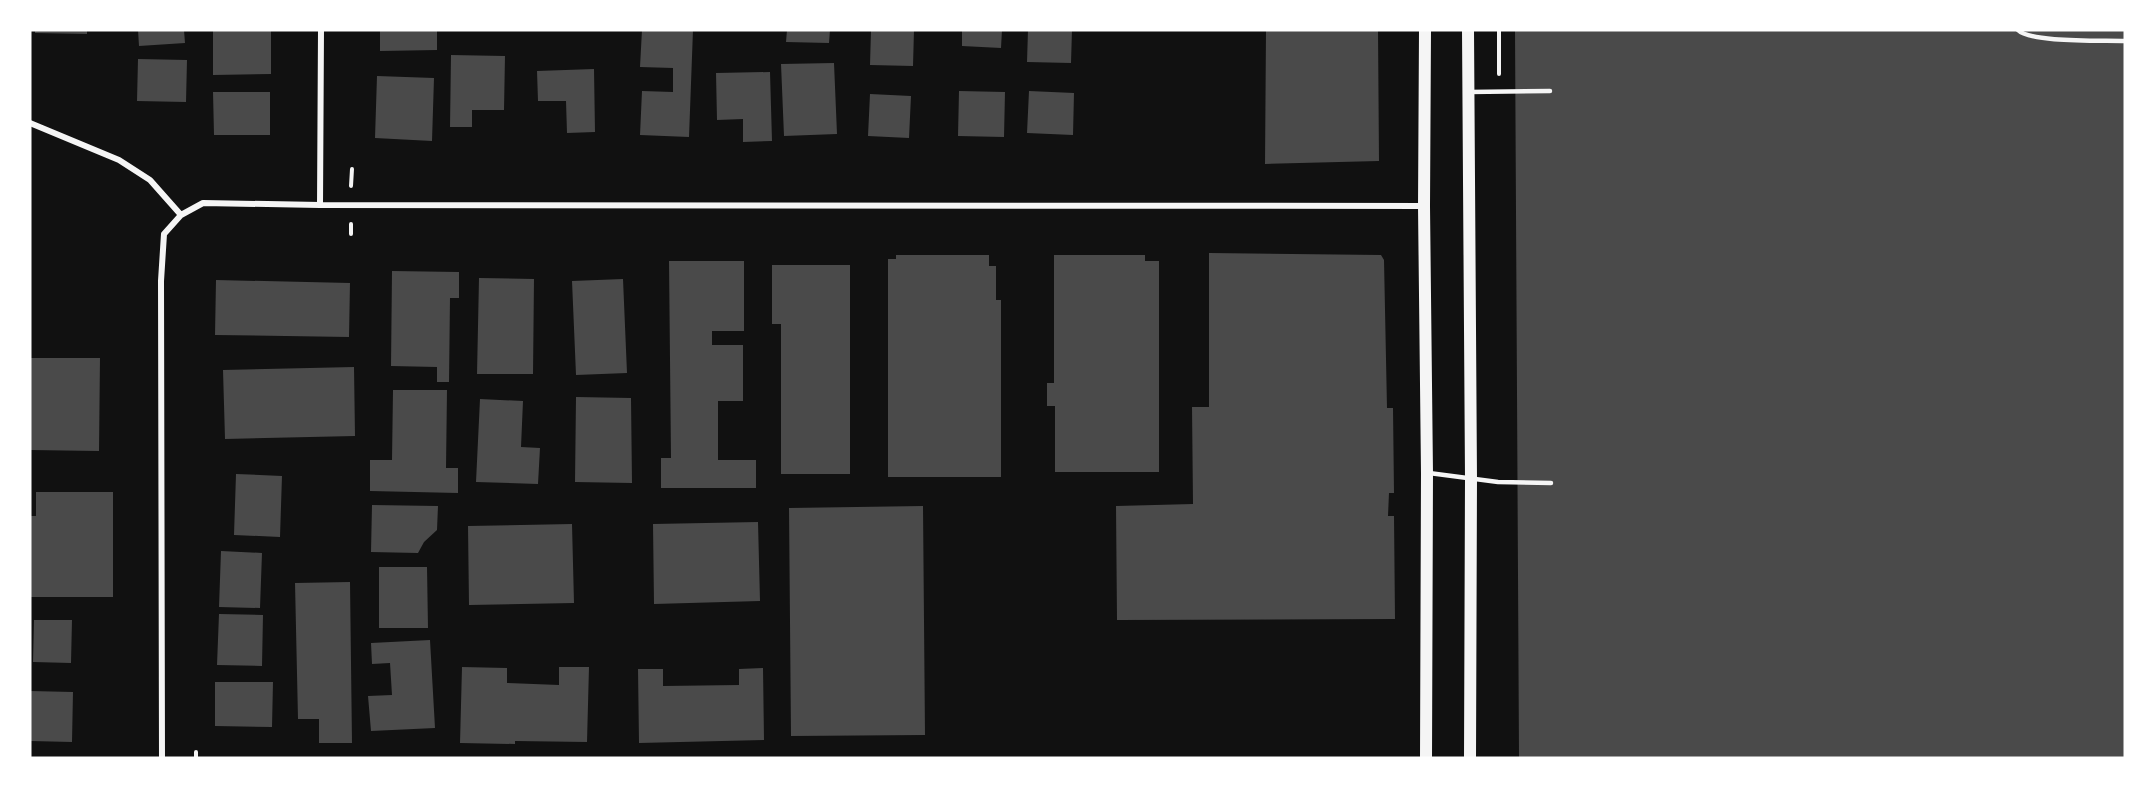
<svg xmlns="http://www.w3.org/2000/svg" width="2155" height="788" font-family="'Asap Condensed',sans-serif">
<rect width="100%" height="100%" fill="#111"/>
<!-- building -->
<path fill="#4a4a4a" d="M 35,30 L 87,30 L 87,34 L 35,33 Z
M 138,30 L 184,30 L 185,43 L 139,46 Z
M 271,30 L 271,74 L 213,75 L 213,31 Z
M 380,30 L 437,30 L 437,50 L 380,51 Z
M 642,30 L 693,30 L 689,137 L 640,135 L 642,91 L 673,92 L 673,68 L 640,67 Z
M 787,30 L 830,30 L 829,43 L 786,42 Z
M 871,30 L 914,30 L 913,66 L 870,65 Z
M 962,30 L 1002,30 L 1001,48 L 962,46 Z
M 1028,30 L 1072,30 L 1071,63 L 1027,62 Z
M 1266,30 L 1378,30 L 1379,161 L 1265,164 Z
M 1515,30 L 2125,30 L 2125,758 L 1519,758 Z
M 451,55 L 505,56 L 504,110 L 472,110 L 472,127 L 450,127 Z
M 138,59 L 187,60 L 186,102 L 137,101 Z
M 834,63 L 837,134 L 784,136 L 781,64 Z
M 594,69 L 595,132 L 567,133 L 566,101 L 538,101 L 537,71 Z
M 770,72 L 772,141 L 743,142 L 743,119 L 717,120 L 716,73 Z
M 377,76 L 434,78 L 432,141 L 375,138 Z
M 959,91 L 1005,92 L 1004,137 L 958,136 Z
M 1029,91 L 1074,93 L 1073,135 L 1027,133 Z
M 213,92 L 270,92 L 270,135 L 214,135 Z
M 870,94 L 911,96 L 909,138 L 868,136 Z
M 1209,253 L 1381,255 L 1384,260 L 1387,408 L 1393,408 L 1394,493 L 1389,493 L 1388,516 L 1394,516 L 1395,619 L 1117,620 L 1116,506 L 1193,504 L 1192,407 L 1209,407 Z
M 896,255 L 989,255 L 989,266 L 996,266 L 996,300 L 1001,300 L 1001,477 L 888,477 L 888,259 L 896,259 Z
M 1054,255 L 1145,255 L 1145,261 L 1159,261 L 1159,472 L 1055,472 L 1055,406 L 1047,406 L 1047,383 L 1054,383 Z
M 669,261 L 744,261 L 744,331 L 712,331 L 712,345 L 743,345 L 743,401 L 718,401 L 718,460 L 756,460 L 756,488 L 661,488 L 661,458 L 671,458 Z
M 772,265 L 850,265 L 850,474 L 781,474 L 781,324 L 772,324 Z
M 392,271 L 459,272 L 459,298 L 450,298 L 449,382 L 437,382 L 437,367 L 391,366 Z
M 479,278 L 534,279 L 533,374 L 477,374 Z
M 623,279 L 627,373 L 576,375 L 572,281 Z
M 216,280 L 350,283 L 349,337 L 215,335 Z
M 30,358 L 100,358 L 99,451 L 30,450 Z
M 354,367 L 355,436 L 225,439 L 223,370 Z
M 393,390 L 447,390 L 446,468 L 458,468 L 458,493 L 370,491 L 370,460 L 392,460 Z
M 576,397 L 631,398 L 632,483 L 575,482 Z
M 480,399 L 523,401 L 521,447 L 540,448 L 538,484 L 476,482 Z
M 236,474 L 282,476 L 280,537 L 234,535 Z
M 36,492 L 113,492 L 113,597 L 30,597 L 30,516 L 36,516 Z
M 372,505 L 438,506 L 437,530 L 424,542 L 418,553 L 371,552 Z
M 923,506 L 925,735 L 791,736 L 789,508 Z
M 758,522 L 760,601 L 654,604 L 653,524 Z
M 572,524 L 574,603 L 469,605 L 468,526 Z
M 221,551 L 262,553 L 260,608 L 219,607 Z
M 379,567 L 427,567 L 428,628 L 379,628 Z
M 350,582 L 352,743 L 319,743 L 319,719 L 298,719 L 295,583 Z
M 219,614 L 263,615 L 262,666 L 217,665 Z
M 34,620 L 72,620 L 71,663 L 33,662 Z
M 430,640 L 435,728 L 371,731 L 368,696 L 392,695 L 390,663 L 372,664 L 371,643 Z
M 462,667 L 507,668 L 507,683 L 559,685 L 559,667 L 589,667 L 587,742 L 515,741 L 515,744 L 460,743 Z
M 763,668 L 764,740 L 639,743 L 638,669 L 663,669 L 663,686 L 739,685 L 739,669 Z
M 215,682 L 273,682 L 272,727 L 215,726 Z
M 30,691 L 73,692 L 72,742 L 30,741 Z"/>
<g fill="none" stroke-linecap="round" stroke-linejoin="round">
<!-- path -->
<path stroke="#f5f5f5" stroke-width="4" d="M 1499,30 L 1499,74
M 351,186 L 352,169
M 351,234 L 351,224
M 196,758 L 196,752"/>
<!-- service -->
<path stroke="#f5f5f5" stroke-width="4.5" d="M 2018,30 C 2030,43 2104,40 2125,41
M 1469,92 L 1550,91
M 1429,473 L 1498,482 L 1551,483"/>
<!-- minor -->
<path stroke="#f5f5f5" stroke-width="6" d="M 30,123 L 119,160 L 150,180 L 181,215
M 320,205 L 321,30
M 162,758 L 161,281 L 164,234 L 181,215 L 203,203 L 320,205 L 1424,206"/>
<!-- secondary -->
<path stroke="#f5f5f5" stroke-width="12" d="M 1425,30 L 1424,206 L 1427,473 L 1426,758
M 1468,30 L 1471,478 L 1470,758"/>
</g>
<!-- border -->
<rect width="2155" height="788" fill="none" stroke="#ffffff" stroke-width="63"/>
</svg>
